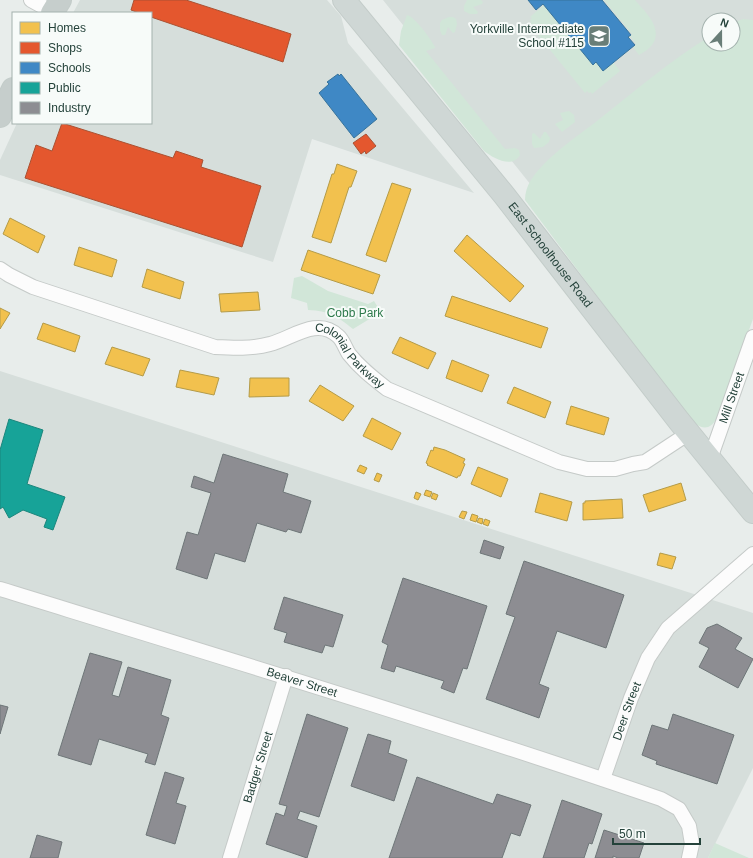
<svg xmlns="http://www.w3.org/2000/svg" width="753" height="858" font-family="Arial,sans-serif">
<rect width="100%" height="100%" fill="#e8edeb"/>
<!-- built -->
<path fill="#d6dedb" fill-rule="evenodd" d="M 80,0 L 327,0 L 341,16 L 348,43 L 474,193 L 312,139 L 273,262 L 0,175 L 0,160 L 17,123 L 151,123 L 151,13 L 73,13 Z
M 383,0 L 753,0 L 753,287 L 702,399 ZM 709,20 L 733,20 L 733,44 L 709,44 Z
M 0,371 L 753,613 L 753,768 L 708,858 L 0,858 Z"/>
<!-- green -->
<path fill="#d1e6d8" d="M 467,0 L 481,0 L 483,2 L 482,4 L 473,7 L 478,12 L 477,14 L 470,14 L 464,11 L 464,6 Z
M 604,0 L 635,0 C 645,12 664,28 652,45 C 649,49 644,52 639,55 L 633,47 L 636,44 L 630,36 L 632,34 Z
M 544,5 L 593,65 L 596,62 L 613,62 L 620,71 L 592,94 L 591,92 L 589,93 L 587,91 L 585,93 L 529,24 L 531,22 L 530,20 L 532,18 L 530,17 Z
M 407,15 C 415,17 431,39 435,47 L 435,48 L 426,51 L 505,149 L 515,148 L 519,150 L 520,155 C 512,169 493,158 484,151 L 399,45 L 401,31 Z
M 449,17 L 453,17 L 456,19 L 457,24 L 455,32 L 453,33 L 448,27 L 445,35 L 442,35 L 440,30 L 440,23 L 442,20 Z
M 743,19 L 753,20 L 753,319 L 717,418 C 708,434 698,427 688,417 L 525,200 C 525,193 527,186 531,180 C 546,157 575,138 597,121 C 634,92 669,61 709,37 L 709,44 L 733,44 L 733,23 Z
M 569,111 L 574,115 L 575,122 L 562,132 L 555,124 L 563,120 L 560,113 Z
M 544,132 L 546,132 L 550,138 L 549,142 L 543,147 L 534,148 L 532,144 L 532,134 L 534,133 L 540,139 Z
M 302,276 L 328,291 L 368,304 L 374,301 L 381,312 L 353,329 C 337,316 329,311 308,310 L 307,303 L 291,298 L 294,278 Z
M 715,843 L 749,858 L 708,858 Z"/>
<!-- homes -->
<path fill="#f2c14e" stroke="#b49b48" d="M 337,164 L 357,171 L 351,187 L 349,187 L 331,243 L 312,237 L 332,174 L 334,174 Z
M 392,183 L 411,189 L 386,262 L 366,255 Z
M 10,218 L 45,236 L 38,253 L 3,234 Z
M 467,235 L 524,286 L 510,302 L 454,251 Z
M 79,247 L 117,260 L 112,277 L 74,265 Z
M 308,250 L 380,275 L 373,294 L 301,270 Z
M 147,269 L 184,282 L 180,299 L 142,287 Z
M 258,292 L 260,310 L 221,312 L 219,294 Z
M 452,296 L 548,328 L 541,348 L 445,316 Z
M 0,308 L 10,313 L 0,329 Z
M 43,323 L 80,336 L 75,352 L 37,339 Z
M 400,337 L 436,353 L 428,369 L 392,353 Z
M 112,347 L 150,359 L 143,376 L 105,364 Z
M 452,360 L 489,375 L 482,392 L 446,378 Z
M 180,370 L 219,378 L 214,395 L 176,387 Z
M 250,378 L 289,378 L 289,396 L 249,397 Z
M 320,385 L 354,406 L 343,421 L 309,401 Z
M 514,387 L 551,402 L 545,418 L 507,403 Z
M 571,406 L 609,418 L 604,435 L 566,424 Z
M 372,418 L 401,433 L 392,450 L 363,436 Z
M 434,447 L 445,450 L 465,459 L 463,463 L 465,464 L 460,476 L 458,476 L 457,478 L 427,465 L 428,464 L 426,463 L 431,450 L 433,451 Z
M 360,465 L 367,468 L 364,474 L 357,471 Z
M 478,467 L 508,479 L 501,497 L 471,484 Z
M 377,473 L 382,475 L 379,482 L 374,480 Z
M 681,483 L 686,500 L 649,512 L 643,495 Z
M 426,490 L 432,492 L 430,497 L 424,495 Z
M 416,492 L 421,494 L 418,500 L 414,498 Z
M 433,493 L 438,495 L 436,500 L 431,498 Z
M 540,493 L 572,502 L 567,521 L 535,512 Z
M 622,499 L 623,518 L 583,520 L 583,503 L 585,503 L 585,501 Z
M 462,511 L 467,512 L 464,519 L 459,517 Z
M 472,514 L 478,516 L 476,522 L 470,520 Z
M 479,518 L 483,519 L 482,524 L 477,522 Z
M 485,519 L 490,521 L 488,526 L 483,524 Z
M 660,553 L 676,557 L 672,569 L 657,565 Z"/>
<!-- shops -->
<path fill="#e4572e" stroke="#aa5132" d="M 134,0 L 186,0 L 291,34 L 283,62 L 151,17 L 151,13 L 139,13 L 131,10 Z
M 62,123 L 173,158 L 176,151 L 203,160 L 201,167 L 261,186 L 242,247 L 25,178 L 36,145 L 52,151 Z
M 366,134 L 376,146 L 366,154 L 365,151 L 361,154 L 353,143 Z"/>
<!-- schools -->
<path fill="#3f88c5" stroke="#37739b" d="M 528,0 L 602,0 L 631,35 L 628,37 L 635,45 L 603,71 L 596,62 L 593,65 L 543,4 L 536,10 Z
M 338,74 L 339,76 L 341,74 L 377,119 L 354,138 L 319,93 L 329,84 L 327,82 Z"/>
<!-- public -->
<path fill="#17a398" stroke="#1b867c" d="M 9,419 L 43,430 L 27,484 L 65,497 L 53,530 L 44,527 L 47,519 L 23,510 L 9,518 L 3,507 L 0,509 L 0,450 Z"/>
<!-- industry -->
<path fill="#8d8d92" stroke="#6e7678" d="M 223,454 L 288,474 L 283,492 L 311,501 L 301,533 L 288,529 L 286,532 L 257,523 L 245,562 L 215,553 L 207,579 L 176,569 L 187,532 L 198,535 L 211,493 L 191,487 L 194,476 L 214,483 Z
M 484,540 L 504,547 L 500,559 L 480,553 Z
M 524,561 L 624,595 L 606,648 L 557,631 L 539,684 L 549,688 L 539,718 L 486,699 L 515,617 L 506,614 Z
M 403,578 L 487,606 L 467,669 L 463,668 L 454,693 L 441,688 L 444,681 L 396,666 L 394,672 L 381,668 L 388,645 L 382,642 Z
M 284,597 L 343,615 L 333,647 L 325,645 L 322,653 L 284,642 L 287,633 L 274,629 Z
M 717,624 L 742,638 L 735,649 L 753,659 L 738,688 L 699,667 L 709,648 L 699,643 L 707,628 Z
M 90,653 L 122,662 L 112,695 L 119,697 L 128,667 L 171,680 L 161,715 L 169,718 L 155,765 L 145,762 L 148,754 L 99,739 L 91,765 L 58,755 Z
M 0,705 L 8,707 L 0,734 Z
M 307,714 L 348,728 L 319,817 L 300,811 L 297,819 L 317,826 L 307,858 L 266,844 L 276,813 L 284,816 L 287,806 L 279,804 Z
M 673,714 L 734,735 L 717,784 L 656,764 L 657,761 L 642,755 L 652,725 L 668,730 Z
M 368,734 L 391,741 L 388,753 L 407,760 L 394,801 L 351,786 Z
M 165,772 L 184,778 L 176,803 L 186,806 L 175,844 L 146,835 Z
M 417,777 L 493,804 L 497,794 L 531,805 L 520,836 L 511,833 L 502,858 L 389,858 Z
M 562,800 L 602,814 L 592,844 L 589,843 L 584,858 L 543,858 Z
M 604,830 L 644,843 L 639,858 L 618,858 L 613,856 L 613,858 L 595,858 Z
M 37,835 L 62,842 L 58,858 L 30,858 Z"/>
<g fill="none" stroke-linecap="round" stroke-linejoin="round">
<!-- minor casing -->
<g stroke="#c5cac8" stroke-width="16">
<g id="minor">
<path d="M 31,0 L 53,12"/>
<path id="s1" d="M 0,269 L 9,275 L 33,287 L 215,347 C 233,348 252,349 270,344 C 291,339 317,316 338,336 C 343,340 345,348 349,354 C 360,368 373,378 387,389 L 559,462 L 587,469 L 615,469 L 633,464 L 645,462 L 689,433"/>
<path id="s2" d="M 710,459 L 753,337"/>
<path id="s3" d="M 0,589 C 221,657 442,724 661,799 L 679,809 L 689,826 L 692,844 L 689,858"/>
<path id="s4" d="M 603,779 L 631,698 L 648,658 L 668,628 L 753,554"/>
<path id="s5" d="M 230,858 L 286,676"/>
</g>
</g>
<!-- primary casing -->
<g stroke="#c3ccc9" stroke-width="24">
<g id="primary">
<path id="s6" d="M 344,0 L 504,195 L 679,421 L 753,512"/>
</g>
</g>
<!-- trunk casing -->
<g stroke="#c3ccc9" stroke-width="24">
<path id="trunk" d="M 52,13 L 60,0
M 0,116 L 13,89"/>
</g>
<!-- minor -->
<use href="#minor" stroke="#fcfcfc" stroke-width="14"/>
<!-- primary -->
<use href="#primary" stroke="#cfd7d5" stroke-width="22"/>
<!-- trunk -->
<use href="#trunk" stroke="#c6cecc" stroke-width="22"/>
</g>
<!-- icons -->
<defs>
<g id="school-square" transform="scale(1.15)"><rect x="-9" y="-9" width="18" height="18" rx="4" fill="#697e78" stroke="#f7fbf9"/><path d="M0-5L7-2L0 1L-7-2ZM-4 1L0 2.5L4 1V4Q0 6-4 4Z" fill="#fff"/></g>
</defs>
<g fill-rule="evenodd">
<use href="#school-square" x="599" y="36"/>
</g>
<g text-anchor="middle" stroke-width="4" stroke-linejoin="round" paint-order="stroke">
<!-- poi labels -->
<g font-size="12" fill="#24423a" stroke="#f7fbf9" text-anchor="end">
<text x="584" y="33">Yorkville Intermediate<tspan x="584" dy="14">School #115</tspan></text>
</g>
<!-- street labels -->
<g font-size="12" fill="#24423a" stroke="#f7fbf9">
<text dy="4" stroke="none"><textPath href="#s6" startOffset="328">East Schoolhouse Road</textPath></text>
<text dy="4" stroke="none"><textPath href="#s1" startOffset="379">Colonial Parkway</textPath></text>
<text dy="4" stroke="none"><textPath href="#s2" startOffset="65">Mill Street</textPath></text>
<text dy="4" stroke="none"><textPath href="#s3" startOffset="316">Beaver Street</textPath></text>
<text dy="4" stroke="none"><textPath href="#s4" startOffset="72">Deer Street</textPath></text>
<text dy="4" stroke="none"><textPath href="#s5" startOffset="95">Badger Street</textPath></text>
</g>
<!-- park labels -->
<g font-size="12" fill="#2d7a4b" stroke="#f7fbf9">
<text x="355" y="317">Cobb Park</text>
</g>
</g>
<!-- legend -->
<rect x="12" y="12" width="140" height="112" fill="#f7fbf9" stroke="#a3b1ad"/>
<rect x="20" y="22" width="20" height="12" fill="#f2c14e" stroke="#a3b1ad"/>
<text x="48" y="32" font-size="12" fill="#24423a">Homes</text>
<rect x="20" y="42" width="20" height="12" fill="#e4572e" stroke="#a3b1ad"/>
<text x="48" y="52" font-size="12" fill="#24423a">Shops</text>
<rect x="20" y="62" width="20" height="12" fill="#3f88c5" stroke="#a3b1ad"/>
<text x="48" y="72" font-size="12" fill="#24423a">Schools</text>
<rect x="20" y="82" width="20" height="12" fill="#17a398" stroke="#a3b1ad"/>
<text x="48" y="92" font-size="12" fill="#24423a">Public</text>
<rect x="20" y="102" width="20" height="12" fill="#8d8d92" stroke="#a3b1ad"/>
<text x="48" y="112" font-size="12" fill="#24423a">Industry</text>
<!-- north arrow -->
<g transform="translate(721 32) rotate(21)"><circle r="19" fill="#f7fbf9" stroke="#a3b1ad"/>
<path d="M0-3L7 15L0 10L-7 15Z" fill="#697e78"/>
<text y="-6" font-size="11" font-weight="bold" text-anchor="middle" fill="#24423a">N</text>
</g>
<!-- scale -->
<path d="M613 838v6h87v-6" fill="none" stroke="#24423a" stroke-width="2"/>
<text x="619" y="838" font-size="12" fill="#24423a" stroke="#f7fbf9" stroke-width="3" paint-order="stroke">50 m</text>
</svg>
